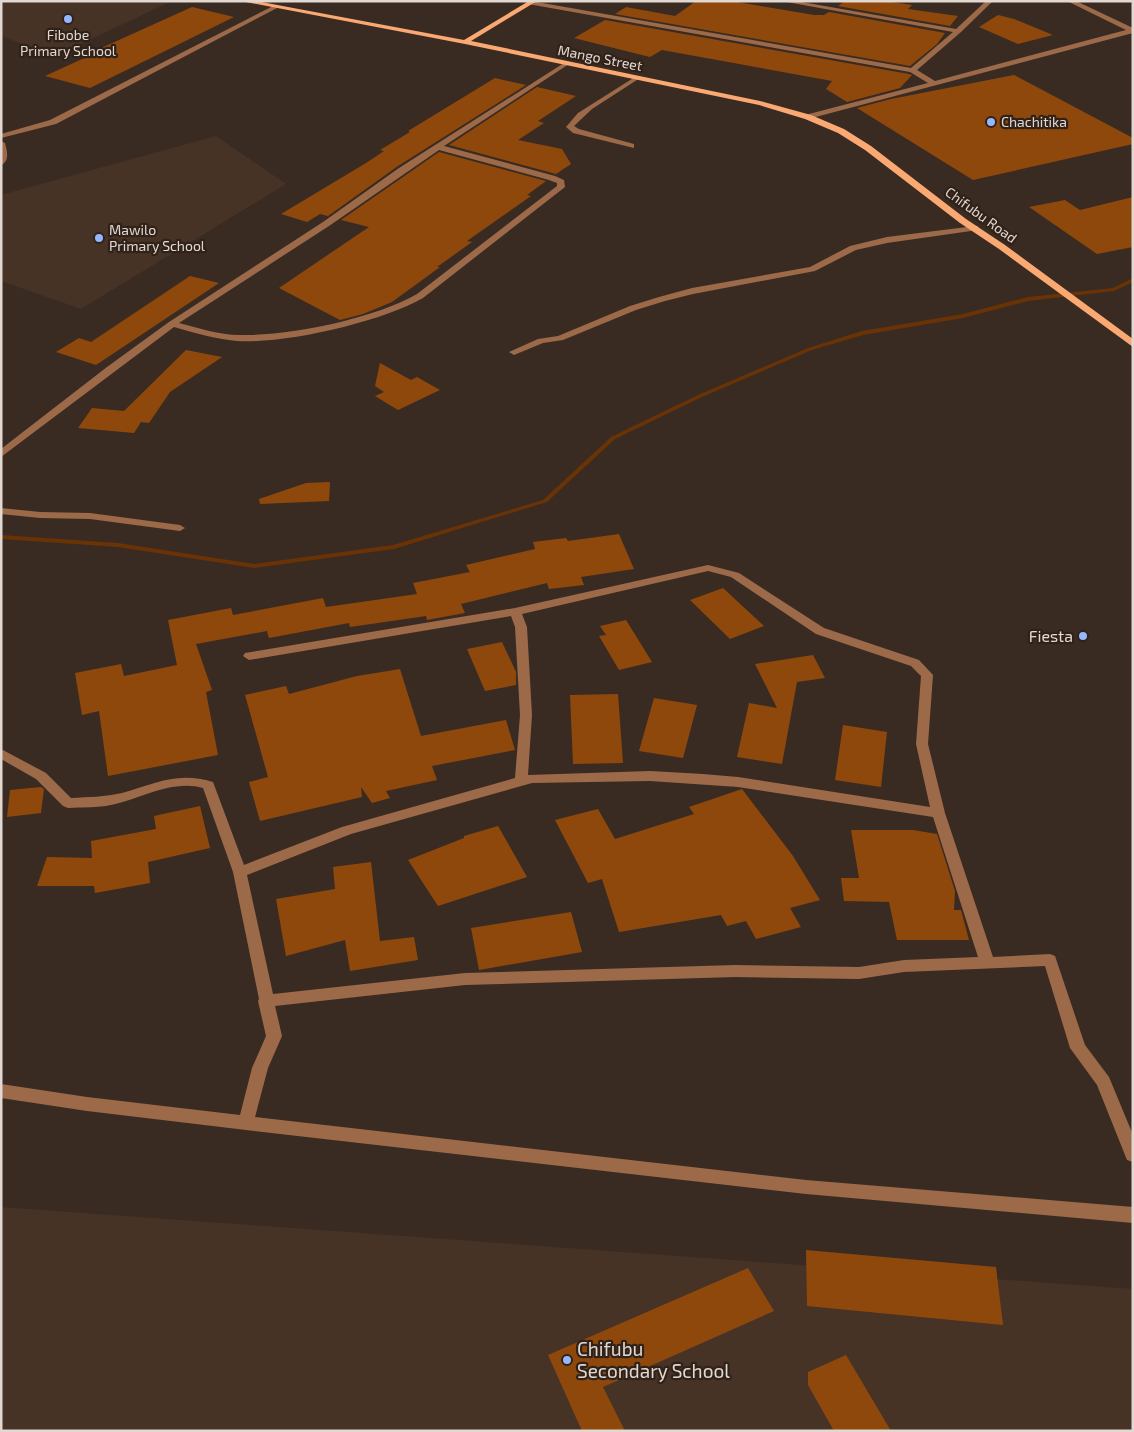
<svg xmlns="http://www.w3.org/2000/svg" width="1134" height="1432" font-family="'Exo 2',sans-serif">
<rect width="100%" height="100%" fill="#3a2b22"/>
<!-- built -->
<path fill="#473226" d="M 1,1 L 172,1 L 55,56 L 1,36 Z
M 216,136 L 286,184 L 81,309 L 1,281 L 1,195 Z
M 1,1207 L 1133,1289 L 1133,1431 L 1,1431 Z"/>
<g fill="none" stroke-linecap="round" stroke-linejoin="round">
<!-- stream -->
<path fill="#693306" fill-rule="evenodd" d="M 1133,278 L 1133,282 L 1114,291 L 1028,301 L 963,318 L 863,335 L 812,350 L 702,397 L 615,439 L 547,502 L 394,549 L 254,568 L 118,547 L 1,539 L 1,535 L 118,543 L 254,564 L 393,545 L 543,500 L 611,437 L 698,395 L 808,348 L 862,331 L 963,314 L 1028,297 L 1113,288 Z"/>
</g>
<!-- building -->
<path fill="#8f480c" d="M 696,1 L 731,1 L 814,15 L 824,15 L 829,12 L 945,33 L 937,44 L 910,66 L 615,14 L 626,7 L 675,16 Z
M 845,1 L 886,1 L 912,5 L 908,9 L 958,16 L 950,26 L 838,6 Z
M 192,7 L 234,17 L 90,88 L 45,76 L 102,50 L 99,49 Z
M 998,15 L 1014,19 L 1053,35 L 1018,44 L 979,27 Z
M 605,20 L 909,74 L 912,75 L 900,88 L 847,102 L 826,89 L 832,81 L 662,50 L 650,57 L 574,38 Z
M 1014,75 L 1133,138 L 1133,144 L 973,180 L 857,108 L 891,99 Z
M 495,78 L 526,85 L 398,166 L 328,216 L 320,214 L 307,222 L 281,214 L 366,163 L 384,151 L 380,150 L 410,132 L 408,131 Z
M 537,87 L 576,96 L 538,121 L 544,123 L 518,140 L 562,149 L 571,164 L 556,174 L 449,145 Z
M 439,152 L 546,181 L 527,195 L 531,196 L 467,241 L 472,242 L 437,267 L 440,267 L 392,302 L 363,314 L 340,320 L 279,288 L 369,227 L 341,220 Z
M 1133,197 L 1133,247 L 1097,254 L 1029,207 L 1065,200 L 1080,210 Z
M 190,276 L 219,283 L 96,365 L 56,352 L 79,338 L 91,342 Z
M 186,350 L 222,357 L 170,392 L 149,423 L 141,422 L 134,433 L 78,428 L 92,408 L 124,411 Z
M 380,363 L 411,380 L 417,377 L 440,390 L 398,410 L 375,396 L 384,392 L 375,386 Z
M 330,482 L 329,501 L 260,504 L 259,499 L 306,483 Z
M 619,534 L 634,569 L 581,577 L 584,585 L 549,589 L 547,583 L 461,604 L 465,613 L 427,620 L 426,616 L 350,627 L 349,623 L 269,638 L 267,631 L 196,644 L 212,690 L 206,692 L 218,755 L 108,776 L 99,711 L 82,715 L 75,673 L 121,664 L 124,676 L 177,665 L 168,620 L 231,608 L 233,615 L 323,598 L 326,607 L 417,594 L 413,583 L 470,572 L 466,565 L 535,549 L 533,542 L 566,538 L 568,541 Z
M 723,588 L 764,626 L 730,639 L 690,600 Z
M 626,620 L 652,662 L 619,670 L 599,636 L 606,635 L 600,626 Z
M 502,642 L 516,672 L 516,685 L 485,691 L 467,649 Z
M 813,655 L 825,678 L 797,682 L 782,764 L 737,757 L 749,703 L 777,708 L 755,664 Z
M 400,669 L 421,736 L 506,720 L 515,750 L 432,766 L 437,780 L 386,791 L 390,798 L 372,803 L 361,787 L 362,797 L 260,821 L 249,782 L 268,777 L 245,695 L 286,686 L 289,694 L 357,676 Z
M 618,694 L 623,763 L 573,764 L 570,695 Z
M 654,698 L 697,705 L 683,758 L 639,751 Z
M 843,725 L 887,732 L 881,787 L 835,780 Z
M 41,787 L 44,789 L 41,813 L 7,817 L 10,790 Z
M 742,789 L 793,856 L 820,900 L 790,908 L 801,927 L 756,939 L 746,921 L 727,926 L 721,915 L 619,932 L 602,879 L 588,883 L 555,820 L 598,809 L 615,839 L 694,814 L 689,807 Z
M 200,806 L 210,848 L 148,862 L 150,883 L 95,893 L 94,886 L 37,886 L 47,857 L 92,858 L 91,841 L 156,829 L 154,816 Z
M 498,826 L 527,877 L 438,906 L 408,860 L 464,838 L 464,836 Z
M 851,830 L 913,830 L 937,834 L 955,891 L 954,910 L 961,910 L 969,940 L 897,940 L 889,902 L 844,901 L 841,878 L 859,878 Z
M 371,862 L 380,941 L 414,937 L 418,960 L 350,971 L 345,940 L 286,956 L 276,899 L 335,889 L 333,867 Z
M 571,912 L 582,952 L 479,970 L 471,928 Z
M 806,1250 L 996,1267 L 1003,1325 L 807,1306 Z
M 748,1268 L 774,1311 L 603,1387 L 625,1431 L 582,1431 L 548,1355 Z
M 846,1355 L 891,1431 L 834,1431 L 808,1385 L 808,1372 Z"/>
<g fill="none" stroke-linecap="round" stroke-linejoin="round">
<!-- minor -->
<path fill="#9c6a49" fill-rule="evenodd" d="M 531,1 L 911,68 L 953,32 L 781,1 L 796,1 L 956,29 L 986,1 L 993,1 L 961,32 L 917,70 L 935,81 L 1126,30 L 1067,1 L 1076,1 L 1133,28 L 1133,33 L 808,119 L 804,117 L 805,115 L 928,83 L 910,72 L 528,4 L 528,2 Z
M 275,5 L 278,7 L 277,8 L 56,124 L 1,138 L 1,134 L 50,120 Z
M 564,63 L 569,64 L 444,146 L 555,176 L 564,180 L 565,187 L 423,298 C 381,322 286,344 237,341 C 215,339 195,333 174,327 L 1,457 L 1,449 L 107,367 L 169,322 L 323,222 L 399,168 ZM 439,150 L 549,180 L 557,183 L 557,186 L 417,294 C 373,319 290,336 239,335 C 219,335 199,328 179,323 L 329,226 Z
M 635,77 L 640,78 L 592,109 L 574,126 L 579,129 L 634,144 L 634,148 L 573,133 L 566,127 L 578,113 Z
M 1,141 L 5,143 C 7,151 10,161 1,165 Z
M 975,226 L 978,226 L 978,230 L 887,243 L 856,250 L 815,271 L 693,294 L 665,301 L 636,310 L 563,340 L 543,343 L 514,355 L 509,352 L 538,339 L 558,336 L 630,306 L 659,297 L 692,288 L 810,267 L 850,246 L 887,237 Z
M 1,508 L 40,512 L 90,513 L 180,525 L 185,528 L 180,531 L 90,519 L 40,518 L 1,514 Z
M 708,565 L 739,573 L 824,628 L 919,660 L 933,675 L 928,744 L 945,813 L 993,957 L 1050,954 L 1055,956 L 1085,1045 L 1109,1077 L 1133,1135 L 1133,1162 L 1127,1160 L 1097,1085 L 1070,1048 L 1045,966 L 904,972 L 859,979 L 735,977 L 465,985 L 275,1006 L 282,1036 L 268,1068 L 255,1117 L 806,1180 L 1133,1207 L 1133,1223 L 806,1194 L 246,1130 L 87,1111 L 1,1098 L 1,1084 L 87,1097 L 240,1115 L 252,1068 L 266,1036 L 258,1001 L 259,999 L 233,872 L 203,788 C 172,779 140,799 111,805 C 97,808 82,807 68,808 L 63,806 L 36,779 L 1,759 L 1,749 L 46,773 L 71,798 C 88,797 105,797 122,793 C 155,784 177,771 213,782 L 244,865 L 342,827 L 515,778 L 520,715 L 515,627 L 511,616 L 249,660 L 243,656 L 245,653 L 515,608 ZM 708,571 L 731,577 L 816,634 L 911,666 L 921,676 L 916,744 L 930,807 L 738,777 L 703,774 L 650,771 L 528,775 L 532,715 L 527,627 L 522,614 ZM 650,781 L 738,787 L 933,817 L 978,957 L 904,960 L 859,967 L 735,965 L 465,973 L 273,994 L 247,875 L 351,834 L 532,783 Z"/>
<!-- major -->
<path fill="#fba973" fill-rule="evenodd" d="M 241,1 L 256,1 L 464,40 L 529,1 L 537,1 L 471,41 L 760,101 L 811,115 L 844,129 L 871,146 L 966,219 L 1005,245 L 1133,339 L 1133,347 L 999,249 L 960,223 L 865,150 L 838,133 L 805,119 L 759,105 L 465,44 Z"/>
</g>
<!-- markers -->
<g fill="#94b7fd" stroke="#302218" stroke-width="2">
<circle cx="68" cy="19" r="5"/>
<circle cx="991" cy="122" r="5"/>
<circle cx="99" cy="238" r="5"/>
<circle cx="1083" cy="636" r="5"/>
<circle cx="567" cy="1360" r="5"/>
</g>
<g text-anchor="middle" stroke-width="4.5" stroke-linejoin="round" paint-order="stroke">
<!-- far-poi labels -->
<g font-size="14" fill="#e2d8d2" stroke="#302218" text-anchor="start">
<text x="68" y="40" text-anchor="middle">Fibobe<tspan x="68" dy="16">Primary School</tspan></text>
<text x="1001" y="127">Chachitika</text>
<text x="109" y="235">Mawilo<tspan x="109" dy="16">Primary School</tspan></text>
</g>
<!-- far-street labels -->
<g font-size="14" fill="#e2d8d2" stroke="#302218">
<text transform="translate(600 58) rotate(11)" y="5">Mango Street</text>
<text transform="translate(981 215) rotate(36)" y="5">Chifubu Road</text>
</g>
<!-- poi labels -->
<g font-size="16" fill="#e2d8d2" stroke="#302218" text-anchor="end">
<text x="1073" y="642">Fiesta</text>
</g>
<!-- near-poi labels -->
<g font-size="19" fill="#e2d8d2" stroke="#302218" text-anchor="start">
<text x="577" y="1356">Chifubu<tspan x="577" dy="22">Secondary School</tspan></text>
</g>
</g>
<!-- border -->
<rect width="1134" height="1432" fill="none" stroke="#e2d8d2" stroke-width="5"/>
</svg>
